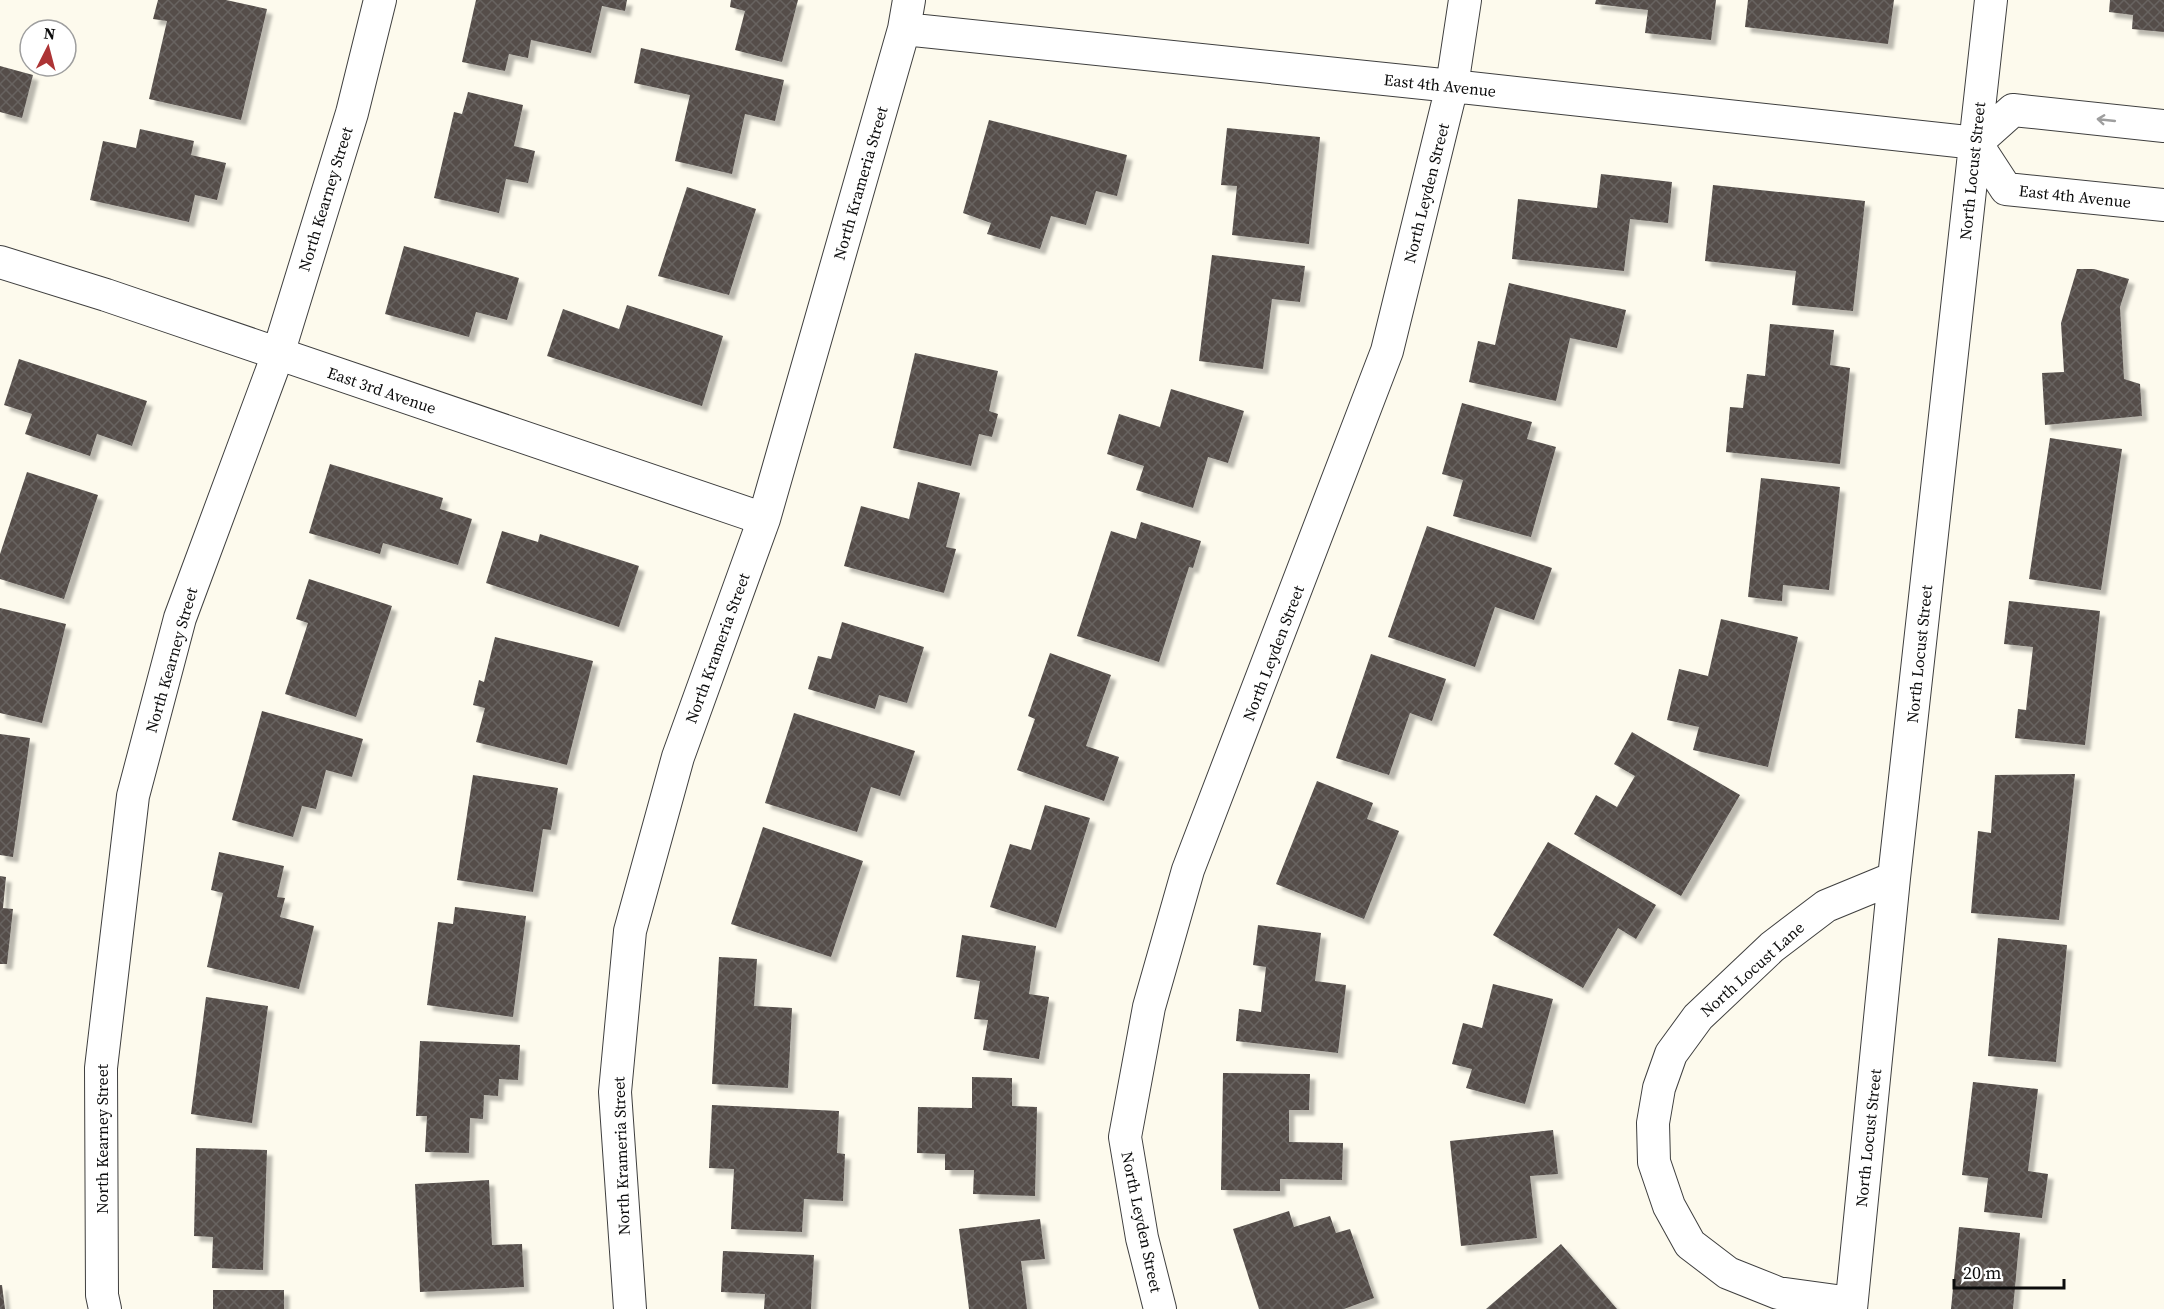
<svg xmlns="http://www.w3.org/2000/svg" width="2164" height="1309" font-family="'Source Serif 4',serif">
<defs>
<pattern id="building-cross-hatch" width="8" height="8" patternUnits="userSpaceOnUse" patternTransform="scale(1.5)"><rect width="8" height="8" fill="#544e4a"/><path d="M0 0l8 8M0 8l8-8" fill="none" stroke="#686360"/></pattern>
<filter id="shadow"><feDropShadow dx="5.5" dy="5.5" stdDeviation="1.5" flood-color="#0004"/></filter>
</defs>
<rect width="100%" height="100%" fill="#fdfaed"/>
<!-- building -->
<path fill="url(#building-cross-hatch)" filter="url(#shadow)" d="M 158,0 L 226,0 L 267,9 L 241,120 L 149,99 L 167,21 L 153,19 Z
M 476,0 L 627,0 L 625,11 L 602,6 L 591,53 L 531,40 L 528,58 L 509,54 L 505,71 L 462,62 Z
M 731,0 L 798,0 L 782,62 L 735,50 L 745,11 L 730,7 Z
M 1596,0 L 1716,0 L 1711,40 L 1645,33 L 1648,10 L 1595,4 Z
M 1748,0 L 1894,0 L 1888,44 L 1745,27 Z
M 2110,0 L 2164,0 L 2164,32 L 2132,29 L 2133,15 L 2109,12 Z
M 641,48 L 784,80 L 775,121 L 745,114 L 732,174 L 675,161 L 690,95 L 634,83 Z
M 0,66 L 33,75 L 22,118 L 0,112 Z
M 468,92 L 523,105 L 514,146 L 535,151 L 528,183 L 506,179 L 499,213 L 434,198 L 454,112 L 462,114 Z
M 989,120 L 1127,155 L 1117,196 L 1096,191 L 1086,225 L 1051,216 L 1040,249 L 987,234 L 991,223 L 963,213 Z
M 1227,128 L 1320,137 L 1309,244 L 1232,235 L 1237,186 L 1221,185 Z
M 140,129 L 194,141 L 191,155 L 226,163 L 217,200 L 195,195 L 189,222 L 90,200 L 103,141 L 136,148 Z
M 1601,174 L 1672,182 L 1668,223 L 1630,219 L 1624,271 L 1512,259 L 1518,199 L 1597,208 Z
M 1713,185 L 1865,201 L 1853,311 L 1792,305 L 1796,271 L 1705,261 Z
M 687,187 L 756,209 L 729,295 L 658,276 Z
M 404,246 L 519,278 L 507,320 L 476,312 L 469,337 L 385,314 Z
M 1212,255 L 1305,266 L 1300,302 L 1272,299 L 1263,369 L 1199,361 Z
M 2077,269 L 2094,269 L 2129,279 L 2120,307 L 2124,379 L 2140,384 L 2142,416 L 2045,425 L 2042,373 L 2064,372 L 2061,323 Z
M 1509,283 L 1626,310 L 1617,348 L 1570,338 L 1556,401 L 1469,382 L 1478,341 L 1495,345 Z
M 627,305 L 723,336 L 702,406 L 547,356 L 563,309 L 619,329 Z
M 1770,324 L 1834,330 L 1830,365 L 1850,368 L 1840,464 L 1726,452 L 1730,407 L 1743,408 L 1747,374 L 1765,376 Z
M 915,353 L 998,371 L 989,411 L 998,414 L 992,437 L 979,434 L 971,466 L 893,448 Z
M 19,359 L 147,401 L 132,446 L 97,434 L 90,456 L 25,434 L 32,414 L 4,405 Z
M 1171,389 L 1244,411 L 1228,463 L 1208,457 L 1193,508 L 1136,490 L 1144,466 L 1107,454 L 1119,414 L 1160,427 Z
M 1462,403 L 1532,422 L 1527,439 L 1556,447 L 1531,537 L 1453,516 L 1463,480 L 1442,474 Z
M 2050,438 L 2122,449 L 2101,590 L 2029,579 Z
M 330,464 L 443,498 L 440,509 L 472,519 L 458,565 L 383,543 L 380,554 L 309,533 Z
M 27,472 L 98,495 L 64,599 L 0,579 L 0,554 Z
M 1761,478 L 1840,487 L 1829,590 L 1783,585 L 1782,601 L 1748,597 Z
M 918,482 L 960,493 L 946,547 L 956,549 L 944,593 L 844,566 L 861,506 L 909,519 Z
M 1141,522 L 1201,541 L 1193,568 L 1189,567 L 1159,662 L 1077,636 L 1111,531 L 1136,539 Z
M 1427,526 L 1552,568 L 1534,620 L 1495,607 L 1475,667 L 1388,637 Z
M 502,531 L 538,542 L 540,534 L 639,566 L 619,627 L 486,583 Z
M 309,579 L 392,606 L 356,717 L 285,694 L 308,623 L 296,619 Z
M 2009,601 L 2100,611 L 2085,745 L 2015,738 L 2018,709 L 2026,710 L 2033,647 L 2004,644 Z
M 0,608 L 66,624 L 42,723 L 0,713 Z
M 1721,619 L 1798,637 L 1768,767 L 1693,750 L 1699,727 L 1667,720 L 1679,669 L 1708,676 Z
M 842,622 L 924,647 L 907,703 L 879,695 L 875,709 L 808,689 L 818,656 L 831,659 Z
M 495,637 L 593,661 L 567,765 L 476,742 L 485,708 L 473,705 L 479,680 L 484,682 Z
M 1050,653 L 1111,675 L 1086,746 L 1119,757 L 1104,801 L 1017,770 L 1035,719 L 1028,716 Z
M 1371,654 L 1446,679 L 1432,721 L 1410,713 L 1389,775 L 1336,758 Z
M 262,711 L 363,739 L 352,777 L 326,770 L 316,809 L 302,806 L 293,837 L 232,820 Z
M 794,713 L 915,751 L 900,796 L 871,787 L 857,832 L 765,803 Z
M 1632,732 L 1740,795 L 1681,896 L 1574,834 L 1596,795 L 1617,807 L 1635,776 L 1614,764 Z
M 0,734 L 30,738 L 13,857 L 0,855 Z
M 2075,774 L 2059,920 L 1971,913 L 1978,831 L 1991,833 L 1995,775 Z
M 473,775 L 558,788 L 551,830 L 543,829 L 533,892 L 457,880 Z
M 1317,781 L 1373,803 L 1367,819 L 1399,831 L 1364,919 L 1276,884 Z
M 1045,805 L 1090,818 L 1056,928 L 990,907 L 1010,844 L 1031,850 Z
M 763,827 L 863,861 L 831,957 L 731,924 Z
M 1548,842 L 1656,905 L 1636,939 L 1618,928 L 1583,988 L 1493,935 Z
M 219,852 L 284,866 L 277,897 L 285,898 L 280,917 L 314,926 L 299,989 L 207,967 L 223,893 L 211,890 Z
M 0,876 L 6,877 L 3,908 L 13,909 L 7,964 L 0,964 Z
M 455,907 L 526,916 L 513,1017 L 427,1005 L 438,922 L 453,924 Z
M 1258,925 L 1321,933 L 1315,981 L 1346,985 L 1338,1053 L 1236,1041 L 1239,1009 L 1261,1012 L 1266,967 L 1253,965 Z
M 962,935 L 1036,946 L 1029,994 L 1049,997 L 1039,1059 L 983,1050 L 988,1020 L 974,1019 L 980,981 L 956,977 Z
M 1998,938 L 2067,945 L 2056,1062 L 1988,1056 Z
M 719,957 L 757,959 L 754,1006 L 792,1008 L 788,1088 L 712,1084 Z
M 1493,984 L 1553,999 L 1525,1104 L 1466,1088 L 1472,1069 L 1452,1064 L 1463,1023 L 1482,1028 Z
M 206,997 L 268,1006 L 252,1123 L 191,1114 Z
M 420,1041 L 520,1045 L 518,1080 L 499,1079 L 498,1096 L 484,1095 L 483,1119 L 470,1118 L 469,1153 L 425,1152 L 427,1116 L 416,1116 Z
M 1223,1073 L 1310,1074 L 1309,1110 L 1289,1110 L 1289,1142 L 1343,1143 L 1342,1180 L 1280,1179 L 1280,1191 L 1221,1190 Z
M 972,1077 L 1012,1078 L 1012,1106 L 1037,1107 L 1035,1196 L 973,1194 L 974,1170 L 945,1170 L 945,1154 L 917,1153 L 918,1107 L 972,1108 Z
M 1973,1082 L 2038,1089 L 2028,1171 L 2048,1174 L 2042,1218 L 1984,1212 L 1988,1178 L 1962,1175 Z
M 712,1105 L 839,1111 L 837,1153 L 845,1154 L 843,1201 L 804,1199 L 802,1232 L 731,1229 L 734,1169 L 709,1168 Z
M 1553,1130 L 1558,1174 L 1530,1176 L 1537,1238 L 1461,1246 L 1450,1141 Z
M 196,1148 L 267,1150 L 263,1270 L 212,1268 L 213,1237 L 194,1236 Z
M 489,1180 L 492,1245 L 522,1244 L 524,1287 L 420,1292 L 415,1184 Z
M 1289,1211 L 1294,1227 L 1330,1216 L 1336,1233 L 1350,1229 L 1374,1298 L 1344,1309 L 1259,1309 L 1233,1229 Z
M 1040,1219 L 1045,1259 L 1021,1261 L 1027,1309 L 969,1309 L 959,1229 Z
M 1959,1227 L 2020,1233 L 2013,1309 L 1951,1309 Z
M 1561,1244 L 1617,1309 L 1486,1309 Z
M 723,1251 L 814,1255 L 811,1309 L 764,1309 L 765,1294 L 721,1292 Z
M 0,1285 L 2,1285 L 5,1309 L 0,1309 Z
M 213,1290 L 284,1290 L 284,1309 L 213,1309 Z"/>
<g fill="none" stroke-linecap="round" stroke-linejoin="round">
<!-- street casing -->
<g stroke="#3f3f3f" stroke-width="34">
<path id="street" d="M 904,29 L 1452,86 L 1976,143 L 2013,110 L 2164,126
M 1976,143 L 2006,189 L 2164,205
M 0,262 L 106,295 L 764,519
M 1851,1303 L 1778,1293 L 1728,1273 L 1690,1244 L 1669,1206 L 1654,1162 L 1653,1123 L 1659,1088 L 1671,1054 L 1698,1017 L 1772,947 L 1826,906 L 1894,878
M 105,1309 L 102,1295 L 101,1068 L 133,796 L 180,618 L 278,354 L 352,113 L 380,0
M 630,1309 L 615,1092 L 630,931 L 678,757 L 764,519 L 904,29 L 909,0
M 1160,1309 L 1142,1238 L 1125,1137 L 1149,1007 L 1188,870 L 1387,351 L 1452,86 L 1465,0
M 1851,1309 L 1894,878 L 1991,0"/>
</g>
<!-- street -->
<use href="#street" stroke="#fff" stroke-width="32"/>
</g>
<!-- one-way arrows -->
<defs><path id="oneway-shaft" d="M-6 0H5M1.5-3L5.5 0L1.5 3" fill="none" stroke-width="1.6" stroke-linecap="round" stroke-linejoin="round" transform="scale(1.5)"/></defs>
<use stroke="#9e9e9e" href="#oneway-shaft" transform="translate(2106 120) rotate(-174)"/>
<g text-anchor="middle" stroke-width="6" stroke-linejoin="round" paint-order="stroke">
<!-- street labels -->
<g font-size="16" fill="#0c0c0c" stroke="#fff">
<text transform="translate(1440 85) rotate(6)" y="6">East 4th Avenue</text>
<text transform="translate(1972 171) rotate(-84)" y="6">North Locust Street</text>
<text transform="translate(860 183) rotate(-74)" y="6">North Krameria Street</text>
<text transform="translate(1426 193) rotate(-76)" y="6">North Leyden Street</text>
<text transform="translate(2075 196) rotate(6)" y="6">East 4th Avenue</text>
<text transform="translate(325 199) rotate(-73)" y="6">North Kearney Street</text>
<text transform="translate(382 390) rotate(19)" y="6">East 3rd Avenue</text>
<text transform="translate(717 648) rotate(-70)" y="6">North Krameria Street</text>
<text transform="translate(1273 653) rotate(-69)" y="6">North Leyden Street</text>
<text transform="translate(1919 654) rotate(-84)" y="6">North Locust Street</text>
<text transform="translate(171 660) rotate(-74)" y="6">North Kearney Street</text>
<text transform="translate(1752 969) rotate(-42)" y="6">North Locust Lane</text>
<text transform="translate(1868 1138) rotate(-84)" y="6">North Locust Street</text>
<text transform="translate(102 1139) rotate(-90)" y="6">North Kearney Street</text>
<text transform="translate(621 1156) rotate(-92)" y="6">North Krameria Street</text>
<text transform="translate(1142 1222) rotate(78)" y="6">North Leyden Street</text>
</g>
</g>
<!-- north arrow -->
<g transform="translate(48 48) rotate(6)"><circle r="28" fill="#ffffff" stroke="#9e9e9e" stroke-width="1.5"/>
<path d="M0-4.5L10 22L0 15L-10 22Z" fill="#ad3435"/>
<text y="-9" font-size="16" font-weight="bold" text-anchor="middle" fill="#0c0c0c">N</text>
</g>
<!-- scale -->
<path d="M1954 1279v9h110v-9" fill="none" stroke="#0c0c0c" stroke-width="3"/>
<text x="1963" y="1279" font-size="18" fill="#0c0c0c" stroke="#ffffff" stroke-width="4.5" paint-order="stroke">20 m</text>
</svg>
